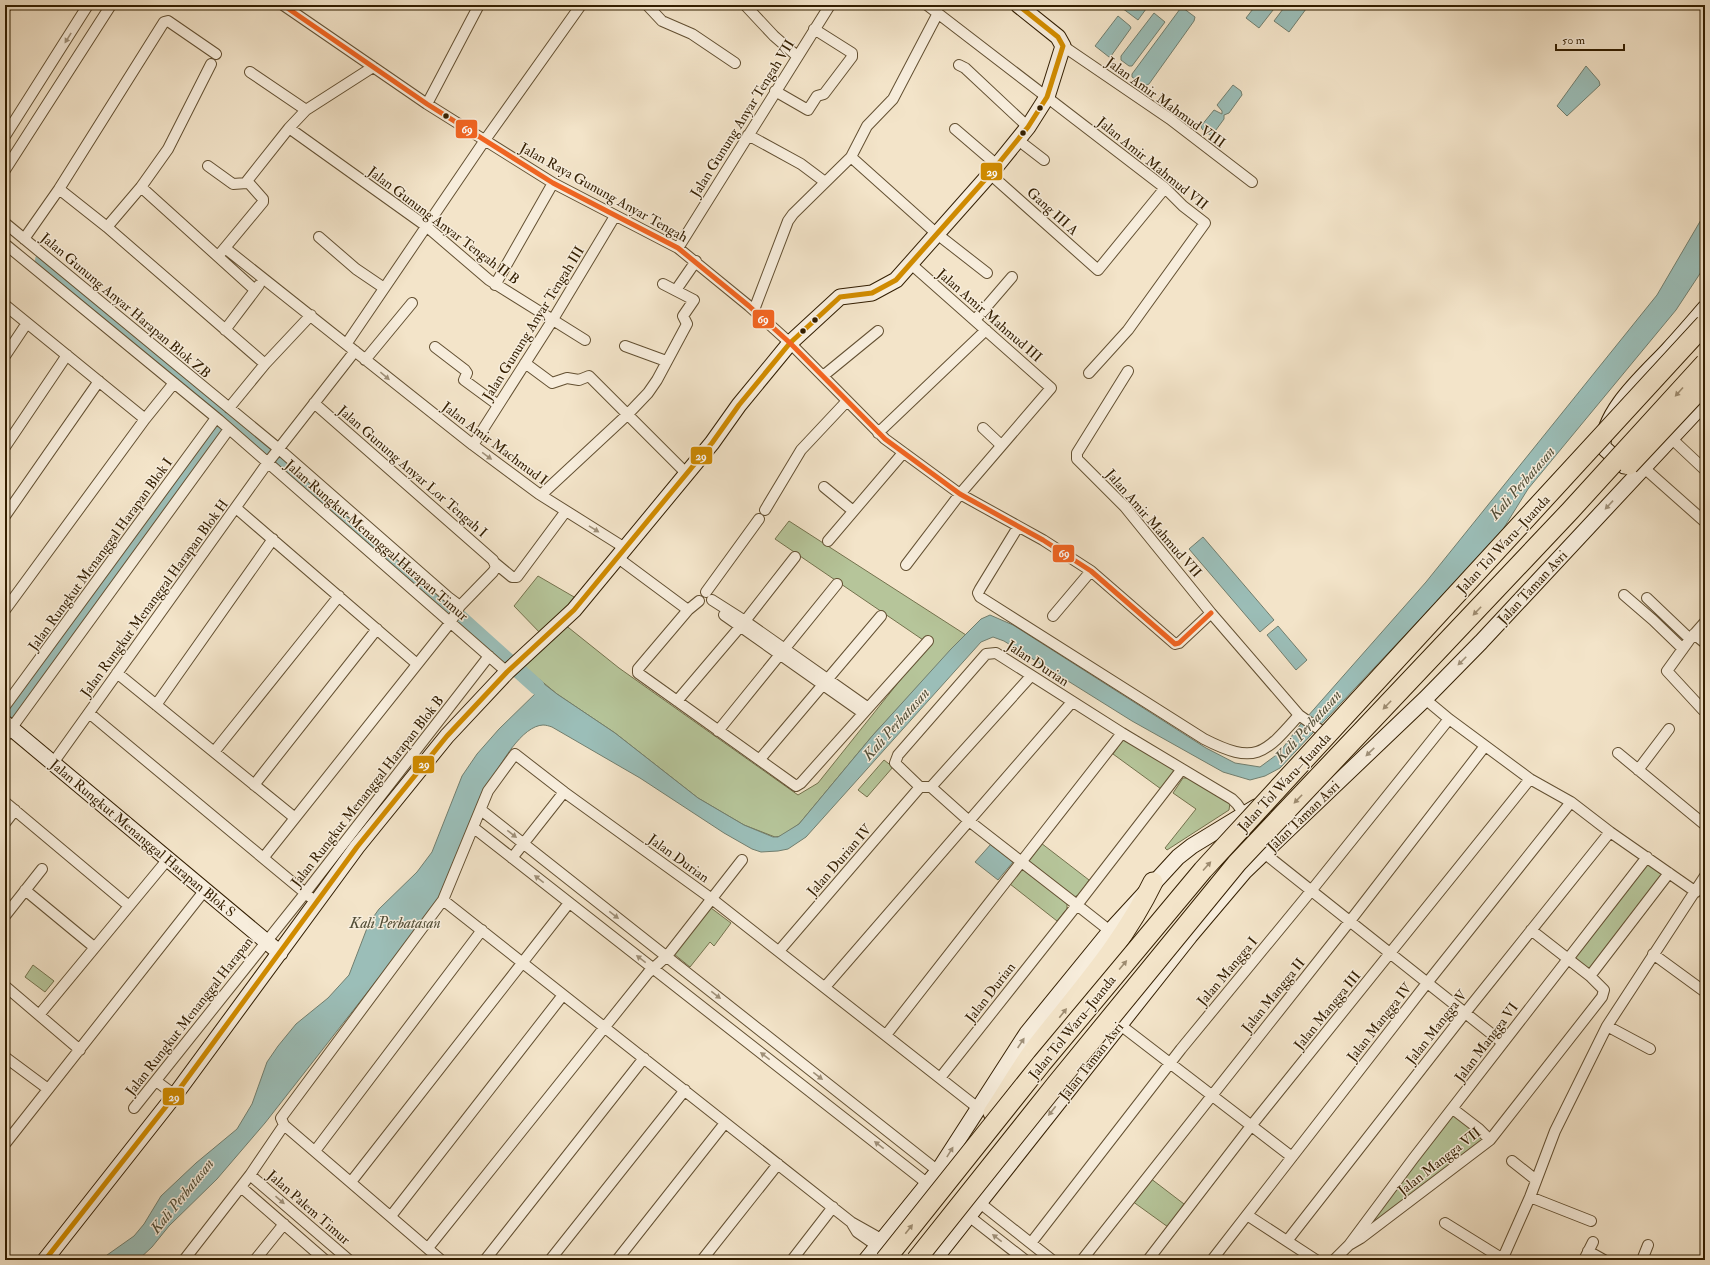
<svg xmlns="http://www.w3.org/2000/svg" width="1710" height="1265" font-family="'IM FELL Double Pica',serif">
<rect width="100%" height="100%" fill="#f3e4c9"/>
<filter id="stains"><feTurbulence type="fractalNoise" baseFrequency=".005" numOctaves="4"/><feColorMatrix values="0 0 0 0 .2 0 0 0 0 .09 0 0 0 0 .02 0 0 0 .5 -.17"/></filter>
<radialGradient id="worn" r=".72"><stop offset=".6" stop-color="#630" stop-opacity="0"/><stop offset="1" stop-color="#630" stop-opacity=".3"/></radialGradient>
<!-- green -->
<path fill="#b6c59a" stroke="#74724d" d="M 789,521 L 966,635 L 873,735 L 799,824 L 782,836 L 775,837 L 744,825 L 698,798 L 615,733 L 557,694 L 521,664 L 564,624 L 619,668 L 798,795 L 818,783 L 929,644 L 775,539 Z
M 538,576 L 581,601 L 543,636 L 514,606 Z
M 1124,738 L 1175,769 L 1161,789 L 1113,754 Z
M 884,760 L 893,767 L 867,797 L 858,790 Z
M 1183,778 L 1189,778 L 1230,803 L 1229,810 L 1167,850 L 1165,848 L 1196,809 L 1173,793 Z
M 1041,843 L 1089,880 L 1079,895 L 1074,897 L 1029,863 L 1029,858 Z
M 1647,857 L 1669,873 L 1590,976 L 1568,958 Z
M 1020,869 L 1025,869 L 1067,902 L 1067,909 L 1057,921 L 1010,884 Z
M 711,908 L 731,923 L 714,946 L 710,942 L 690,967 L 674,954 Z
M 33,965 L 54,981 L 45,992 L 25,977 Z
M 1454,1113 L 1487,1140 L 1358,1237 Z
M 1150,1178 L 1184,1204 L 1168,1227 L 1132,1201 Z"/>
<!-- water -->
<path fill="#9bbeb8" stroke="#717e6e" d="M 1124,5 L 1149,5 L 1138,20 L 1122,8 Z
M 1256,5 L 1277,5 L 1259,28 L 1246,18 Z
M 1286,5 L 1309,5 L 1289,32 L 1274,21 Z
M 1183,8 L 1195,17 L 1194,21 L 1149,84 L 1145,86 L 1132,77 L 1132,74 L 1180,9 Z
M 1154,13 L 1165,22 L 1132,66 L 1129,66 L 1121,60 L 1121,56 Z
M 1118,16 L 1130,26 L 1131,28 L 1111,56 L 1109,57 L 1095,46 Z
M 1586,66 L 1599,81 L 1600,85 L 1567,116 L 1557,106 Z
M 1233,85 L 1241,91 L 1242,95 L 1229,113 L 1224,115 L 1224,119 L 1213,134 L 1210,135 L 1202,129 L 1201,126 L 1214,110 L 1222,114 L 1222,111 L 1217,105 Z
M 1705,213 L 1705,266 L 1676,310 L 1528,489 L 1500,534 L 1280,768 L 1265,776 L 1250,780 L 1223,772 L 1132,721 L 1004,641 L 993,637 L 981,642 L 806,837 L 788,849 L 778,851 L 761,852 L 752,849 L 724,833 L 640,778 L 552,727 C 549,726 546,725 543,725 C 502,727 456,863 439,897 C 434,906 426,915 420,925 L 265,1123 L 217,1179 L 169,1226 L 152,1247 L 138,1260 L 100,1260 L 134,1236 L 144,1224 L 161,1196 L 196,1163 L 237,1129 L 252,1104 L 267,1062 L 278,1046 L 296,1024 L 328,998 L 349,975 L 369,923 L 379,909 L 417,872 L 432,852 L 462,776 L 477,754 L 499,729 L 539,690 L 520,673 L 525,669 L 557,694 L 615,733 L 698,798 L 744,825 L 773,837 L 778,837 L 799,824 L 873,735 L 951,649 L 981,619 L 990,615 L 1013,625 L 1206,748 L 1235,763 L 1260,767 L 1279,753 L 1300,725 L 1426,582 L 1657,295 Z
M 1203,537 L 1274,620 L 1260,632 L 1189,549 Z
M 1278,626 L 1307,660 L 1296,670 L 1267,635 Z
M 991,844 L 1013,862 L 998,880 L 975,862 Z"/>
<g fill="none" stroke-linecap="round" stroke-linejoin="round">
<!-- river -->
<path stroke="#9bbeb8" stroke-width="16" d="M 43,260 L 349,518 L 537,687
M 5,722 L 228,417"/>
<!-- street casing -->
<g stroke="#635032" stroke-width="12">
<path id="street" d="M 283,5 L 427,104 L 553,183 L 678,248 L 749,306 L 790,343 L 885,439 L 960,494 L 1043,540 L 1091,571 L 1175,644 L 1179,643 L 1211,613
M 647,5 L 662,21 L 692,34 L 735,63
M 745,5 L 774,36 L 797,56
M 927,5 L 1165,188 L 1183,206 L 1205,223 L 1128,330 L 1089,373
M 5,8 L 7,5
M 1063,46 L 1170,119 L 1252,182
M 959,65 L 965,68 L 1028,127
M 250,72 L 306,110
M 775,91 L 808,110 L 817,96 L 824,94 L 852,57 L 852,53 L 814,29
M 427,104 L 479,5
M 289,128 L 426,226 L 489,280 L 585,340
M 955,129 L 997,165
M 748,135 L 801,164 L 825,182
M 5,136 L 88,5
M 1018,140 L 1044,160
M 851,157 L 937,234 L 987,273
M 208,166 L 233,184 L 247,183
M 5,170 L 111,5
M 990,174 L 1098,270 L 1165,188
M 141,187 L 255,290
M 59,189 L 107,227 L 265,364
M 5,223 L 279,449 L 448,597 L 460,606 L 493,572 L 496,567 L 493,560 L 314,403
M 107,227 L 141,187 L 168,149 L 211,64
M 319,237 L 356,269 L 384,288
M 24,239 L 59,189 L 164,22 L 168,21 L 216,54
M 5,244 L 219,420 L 507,672
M 225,248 L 473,445 L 539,494 L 625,548
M 678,248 L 830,5
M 219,255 L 263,202 L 263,199 L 247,181 L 289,128 L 306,110 L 373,67
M 495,285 L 553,183
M 676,290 L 696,261
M 5,305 L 145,419
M 754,310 L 788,221 L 793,214 L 851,157 L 867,126 L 893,99 L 938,13
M 975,320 L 1012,277
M 225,330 L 259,285
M 347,343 L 485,140 L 581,5
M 625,346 L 666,361
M 435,347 L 465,370 L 467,373 L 464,380 L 498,405
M 5,356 L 27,323
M 365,360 L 412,303
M 525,363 L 552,383 L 567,378 L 579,380 L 589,376 L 686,473
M 1128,371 L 1077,453 L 1077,459 L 1125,507 L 1211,613 L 1299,715 L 1330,737
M 823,376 L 878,331
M 229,408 L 265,364 L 311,315
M 983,428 L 1001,445
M 878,433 L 986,330
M 1671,438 L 1705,470
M 473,445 L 552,321 L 615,216
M 5,447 L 67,355
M 1643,467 L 1705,522
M 824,487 L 852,510
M 541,495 L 627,415 L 648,393 L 657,380 L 687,324 L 683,316 L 694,300 L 663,284
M 236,508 L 417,664
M 765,510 L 801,450 L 847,401
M 5,516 L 99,381
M 1018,527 L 980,589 L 978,593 L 980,597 L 1204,739 C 1255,765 1264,755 1299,715
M 828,541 L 903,453
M 618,558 L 688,610
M 495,563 L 512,577 L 517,577 L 566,511
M 906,565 L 960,494 L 1051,388 L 911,264
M 706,592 L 759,519
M 1624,595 L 1653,620 L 1683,649
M 1647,598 L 1690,639
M 712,600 L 745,621 L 867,707
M 699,601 L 688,610 L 638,669 L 638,673 L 796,786 L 801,783 L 928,641
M 5,610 L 145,419 L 174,383
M 724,615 L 863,713
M 1053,616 L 1091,571
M 1694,634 L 1705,643
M 117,673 L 295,818
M 1425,699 L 1449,719 L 1530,779 L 1571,802 L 1610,832 L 1696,892
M 677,701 L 745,621 L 795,557
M 156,705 L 273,539
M 5,706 L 216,418
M 1703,710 L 1667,671 L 1690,639 L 1705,622
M 89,713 L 310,897
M 718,731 L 837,584
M 5,737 L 229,429
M 214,752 L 339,596
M 1618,753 L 1705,825
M 760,759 L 881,616
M 53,763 L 266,465 L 355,351
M 1638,770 L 1669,729
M 254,785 L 377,629
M 931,787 L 1031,676
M 5,802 L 129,906
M 481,810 L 938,1171
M 5,823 L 15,810
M 474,828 L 928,1184
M 1264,853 L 1503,1043
M 264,857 L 450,623 L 460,606
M 512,858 L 564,792
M 25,890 L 94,947
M 443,900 L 851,1222 L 883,1240
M 5,916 L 42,869
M 1110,931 L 1077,905 L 1182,769
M 779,951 L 920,787
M 1653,954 L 1705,992
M 1590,976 L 1669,873
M 5,986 L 80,1050
M 825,987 L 1072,702
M 39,1015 L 168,859
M 1119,1024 L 1292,1157
M 1607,1026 L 1650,1049
M 886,1035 L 1122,733
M 5,1057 L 48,1089
M 940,1078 L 1077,905 L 969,821 L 931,787 L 920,787 L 895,763 L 898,755 L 986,654 L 996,653 L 1122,733 L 1232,799 L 1237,804 L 1244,814
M 156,1081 L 175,1095
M 134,1108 L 306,892 L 489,656
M 1453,1109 L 1479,1129 L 1490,1140
M 5,1144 L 205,890
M 315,1151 L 482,930
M 1512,1161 L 1536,1180
M 250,1175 L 349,1260
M 351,1182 L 569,903
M 241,1187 L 325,1260
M 1530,1197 L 1591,1221
M 980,1203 L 1052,1260
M 1247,1215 L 1316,1260
M 391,1216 L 563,995
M 970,1217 L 1025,1260
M 851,1222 L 857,1232 L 877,1246
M 1445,1223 L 1503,1259
M 1287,1241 L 1465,1013 L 1610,832
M 1031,1243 L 1181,1049 L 1311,891 L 1449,719
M 1349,1245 L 1413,1159 L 1647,857
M 428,1248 L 648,973 L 667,956 L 742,860
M 1588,1251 L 1604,1260
M 184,1260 L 250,1175 L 284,1125
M 255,1260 L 284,1224
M 441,1260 L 284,1125 L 281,1118 L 443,900 L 488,791 L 515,754 L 564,792 L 712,899 L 978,1108
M 485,1260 L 644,1058
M 550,1260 L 685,1090
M 617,1260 L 725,1123
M 702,1260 L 778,1164
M 792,1260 L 833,1207
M 1082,1260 L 1350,921 L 1485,746
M 1148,1260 L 1251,1126 L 1530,779
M 1212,1260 L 1427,983 L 1571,802
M 1334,1260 L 1349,1245 L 1361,1238 L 1490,1140 L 1602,997 L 1604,990 L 1590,976 L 1531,930
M 1502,1260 L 1530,1197 L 1555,1131 L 1607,1026 L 1705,876
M 1584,1260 L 1593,1242
M 1642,1260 L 1648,1245"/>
</g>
<!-- secondary casing -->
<g stroke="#331e00" stroke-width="17">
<path id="secondary" d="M 1624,466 L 1603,447 C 1602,411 1646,374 1668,350 C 1681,336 1693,322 1705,308
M 5,723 L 280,953
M 45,1260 L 175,1095 L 357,847 L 447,736 L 507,672 L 574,610 L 712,443 L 739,405 L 790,343 L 840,297 L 872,293 L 896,280 L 990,174 L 1028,127 L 1047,97 L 1063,46 L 1058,37 L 1018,5
M 866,1260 L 938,1171 L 1027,1033 L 1110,931 L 1178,857 L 1192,846 L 1256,807
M 934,1260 L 1190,936 L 1245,871 L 1425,699 L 1481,642 L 1705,402"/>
</g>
<!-- highway casing -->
<g stroke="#331e00" stroke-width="21">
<path id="highway" d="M 993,1113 C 1008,1091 1021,1067 1037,1046 C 1079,992 1123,944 1153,882"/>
</g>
<!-- street -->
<use href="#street" stroke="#f7eddc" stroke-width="10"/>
<!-- secondary -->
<use href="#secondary" stroke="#f7eddc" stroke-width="15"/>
<!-- highway -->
<use href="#highway" stroke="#f3e4c9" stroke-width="19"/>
<!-- highway-bridge casing -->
<g stroke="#331e00" stroke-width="21" stroke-linecap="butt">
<path id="highway-bridge" d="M 1629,465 L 1705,384
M 885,1260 L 1042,1063 L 1203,870 L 1705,324
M 916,1260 L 1057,1083 L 1237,863 L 1570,511 L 1705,363"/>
</g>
<!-- highway-bridge -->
<use href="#highway-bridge" stroke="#f3e4c9" stroke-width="19"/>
<!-- bus-1 casing -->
<g stroke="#f7eddc" stroke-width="8">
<path id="bus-1" d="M 45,1260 L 175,1095 L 357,847 L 447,736 L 507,672 L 574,610 L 712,443 L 739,405 L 790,343 L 840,297 L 872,293 L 896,280 L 990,174 L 1028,127 L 1047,97 L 1063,46 L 1058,37 L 1018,5"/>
</g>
<!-- bus-2 casing -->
<g stroke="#f7eddc" stroke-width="8">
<path id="bus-2" d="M 283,5 L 427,104 L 553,183 L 678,248 L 749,306 L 790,343 L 885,439 L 960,494 L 1043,540 L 1091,571 L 1175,644 L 1179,643 L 1211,613"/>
</g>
<!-- bus-1 -->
<use href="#bus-1" stroke="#d08b00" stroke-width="5"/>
<!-- bus-2 -->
<use href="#bus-2" stroke="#f26522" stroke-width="5"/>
</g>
<!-- one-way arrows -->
<defs><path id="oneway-solid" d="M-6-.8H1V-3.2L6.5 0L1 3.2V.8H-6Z"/></defs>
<g fill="#9f9079">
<use href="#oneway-solid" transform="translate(68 38) rotate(122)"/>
<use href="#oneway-solid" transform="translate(385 376) rotate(40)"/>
<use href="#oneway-solid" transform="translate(487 456) rotate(36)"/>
<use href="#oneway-solid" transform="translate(1609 505) rotate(133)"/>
<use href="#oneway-solid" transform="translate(594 529) rotate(32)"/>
<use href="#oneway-solid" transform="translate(1462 661) rotate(135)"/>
<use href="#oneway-solid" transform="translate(1370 752) rotate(136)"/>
<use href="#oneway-solid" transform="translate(512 834) rotate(38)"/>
<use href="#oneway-solid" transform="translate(539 879) rotate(-142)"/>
<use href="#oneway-solid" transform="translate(614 915) rotate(38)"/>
<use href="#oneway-solid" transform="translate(641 959) rotate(-142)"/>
<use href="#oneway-solid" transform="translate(716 995) rotate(38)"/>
<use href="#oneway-solid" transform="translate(1021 1043) rotate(-56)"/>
<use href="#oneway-solid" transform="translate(765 1056) rotate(-142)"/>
<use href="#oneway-solid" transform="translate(818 1076) rotate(38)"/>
<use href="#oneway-solid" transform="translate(1052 1111) rotate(128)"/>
<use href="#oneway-solid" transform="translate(879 1145) rotate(-142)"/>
<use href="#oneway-solid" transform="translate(950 1152) rotate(-58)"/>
<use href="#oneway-solid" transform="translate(280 1200) rotate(41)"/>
<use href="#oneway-solid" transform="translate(997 1238) rotate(-142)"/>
</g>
<g fill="#9d8b6f">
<use href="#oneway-solid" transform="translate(1679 392) rotate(132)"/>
<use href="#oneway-solid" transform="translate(1477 611) rotate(134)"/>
<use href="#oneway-solid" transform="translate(1387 705) rotate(134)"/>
<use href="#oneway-solid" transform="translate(1298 799) rotate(134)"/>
<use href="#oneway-solid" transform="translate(1207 866) rotate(-48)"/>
<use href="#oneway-solid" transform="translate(1123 965) rotate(-50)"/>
<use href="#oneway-solid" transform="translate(1063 1013) rotate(-52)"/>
<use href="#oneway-solid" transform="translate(909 1229) rotate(-52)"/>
</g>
<!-- markers -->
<g fill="#331e00" stroke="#f7eddc" stroke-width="1.5">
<circle cx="1040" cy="108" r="3.5"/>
<circle cx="446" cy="116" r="3.5"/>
<circle cx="1023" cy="133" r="3.5"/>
<circle cx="815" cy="320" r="3.5"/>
<circle cx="803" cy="331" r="3.5"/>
</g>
<g text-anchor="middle" stroke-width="3" stroke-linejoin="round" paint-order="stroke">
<!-- street labels -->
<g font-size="14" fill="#331e00" stroke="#f7eddc">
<text transform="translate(1166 102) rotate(36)" y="5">Jalan Amir Mahmud VIII</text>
<text transform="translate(742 118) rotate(-58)" y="5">Jalan Gunung Anyar Tengah VII</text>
<text transform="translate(1153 163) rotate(39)" y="5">Jalan Amir Mahmud VII</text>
<text transform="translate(604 192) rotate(29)" y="5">Jalan Raya Gunung Anyar Tengah</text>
<text transform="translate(1053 211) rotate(42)" y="5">Gang III A</text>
<text transform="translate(444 225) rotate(37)" y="5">Jalan Gunung Anyar Tengah II B</text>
<text transform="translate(126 305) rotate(40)" y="5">Jalan Gunung Anyar Harapan Blok ZB</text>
<text transform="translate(990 315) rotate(41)" y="5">Jalan Amir Mahmud III</text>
<text transform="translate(533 323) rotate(-58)" y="5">Jalan Gunung Anyar Tengah III</text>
<text transform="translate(495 443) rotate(37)" y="5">Jalan Amir Machmud I</text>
<text transform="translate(413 471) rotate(41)" y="5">Jalan Gunung Anyar Lor Tengah I</text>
<text transform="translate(1154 523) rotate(49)" y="5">Jalan Amir Mahmud VII</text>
<text transform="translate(377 540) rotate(41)" y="5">Jalan Rungkut Menanggal Harapan Timur</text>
<text transform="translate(1503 544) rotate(-47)" y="5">Jalan Tol Waru–Juanda</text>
<text transform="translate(100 554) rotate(-54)" y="5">Jalan Rungkut Menanggal Harapan Blok I</text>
<text transform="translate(1532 587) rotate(-47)" y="5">Jalan Taman Asri</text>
<text transform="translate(154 598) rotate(-54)" y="5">Jalan Rungkut Menanggal Harapan Blok H</text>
<text transform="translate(1038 663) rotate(33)" y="5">Jalan Durian</text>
<text transform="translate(1284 782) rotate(-47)" y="5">Jalan Tol Waru–Juanda</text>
<text transform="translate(367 791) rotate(-52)" y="5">Jalan Rungkut Menanggal Harapan Blok B</text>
<text transform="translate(1303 816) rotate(-44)" y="5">Jalan Taman Asri</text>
<text transform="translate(143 838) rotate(40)" y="5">Jalan Rungkut Menanggal Harapan Blok S</text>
<text transform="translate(679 858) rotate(36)" y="5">Jalan Durian</text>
<text transform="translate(839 860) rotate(-49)" y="5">Jalan Durian IV</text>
<text transform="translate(1227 971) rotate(-50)" y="5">Jalan Mangga I</text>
<text transform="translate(990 992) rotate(-52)" y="5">Jalan Durian</text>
<text transform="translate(1273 995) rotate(-51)" y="5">Jalan Mangga II</text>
<text transform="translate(1327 1010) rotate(-51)" y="5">Jalan Mangga III</text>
<text transform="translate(189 1016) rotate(-52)" y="5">Jalan Rungkut Menanggal Harapan</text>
<text transform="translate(1379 1022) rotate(-52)" y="5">Jalan Mangga IV</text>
<text transform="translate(1072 1027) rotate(-51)" y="5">Jalan Tol Waru–Juanda</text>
<text transform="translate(1436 1027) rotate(-52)" y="5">Jalan Mangga V</text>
<text transform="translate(1486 1042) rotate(-53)" y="5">Jalan Mangga VI</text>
<text transform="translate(1091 1061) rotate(-52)" y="5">Jalan Taman Asri</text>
<text transform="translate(1439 1161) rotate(-38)" y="5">Jalan Mangga VII</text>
<text transform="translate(309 1207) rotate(41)" y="5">Jalan Palem Timur</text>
</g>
<!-- water labels -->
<g font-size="15" font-style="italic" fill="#524e37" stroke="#f7eddc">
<text transform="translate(1522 483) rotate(-49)" y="5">Kali Perbatasan</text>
<text transform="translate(896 724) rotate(-48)" y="5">Kali Perbatasan</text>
<text transform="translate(1308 726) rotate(-48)" y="5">Kali Perbatasan</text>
<text x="395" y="928">Kali Perbatasan</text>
<text transform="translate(182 1196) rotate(-51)" y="5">Kali Perbatasan</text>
</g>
</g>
<g stroke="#f7eddc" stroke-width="1.5">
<rect x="455" y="119" width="23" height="20" rx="4" fill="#f26522"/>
<rect x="980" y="162" width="23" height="19" rx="4" fill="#d08b00"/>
<rect x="752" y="309" width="23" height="20" rx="4" fill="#f26522"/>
<rect x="690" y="446" width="23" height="19" rx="4" fill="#d08b00"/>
<rect x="1052" y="544" width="23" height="19" rx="4" fill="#f26522"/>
<rect x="412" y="755" width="23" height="19" rx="4" fill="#d08b00"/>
<rect x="162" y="1087" width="23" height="19" rx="4" fill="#d08b00"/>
</g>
<g font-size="11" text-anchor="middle" font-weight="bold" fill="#fff">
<text x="467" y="133">69</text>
<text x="992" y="176">29</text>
<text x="763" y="323">69</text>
<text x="701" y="460">29</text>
<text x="1064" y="557">69</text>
<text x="424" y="768">29</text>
<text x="174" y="1101">29</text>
</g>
<!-- margin -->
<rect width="1710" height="1265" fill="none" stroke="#f3e4c9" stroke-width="20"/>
<rect x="6" y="6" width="1698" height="1253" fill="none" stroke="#331e00" stroke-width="2"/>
<rect x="10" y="10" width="1690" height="1245" fill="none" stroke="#331e00"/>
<!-- scale -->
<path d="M1556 44v6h68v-6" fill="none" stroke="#331e00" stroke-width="2"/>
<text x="1562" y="44" font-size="12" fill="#331e00" stroke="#f7eddc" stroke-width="3" paint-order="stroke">50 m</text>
<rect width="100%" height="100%" filter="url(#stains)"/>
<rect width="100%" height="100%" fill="url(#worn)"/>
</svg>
